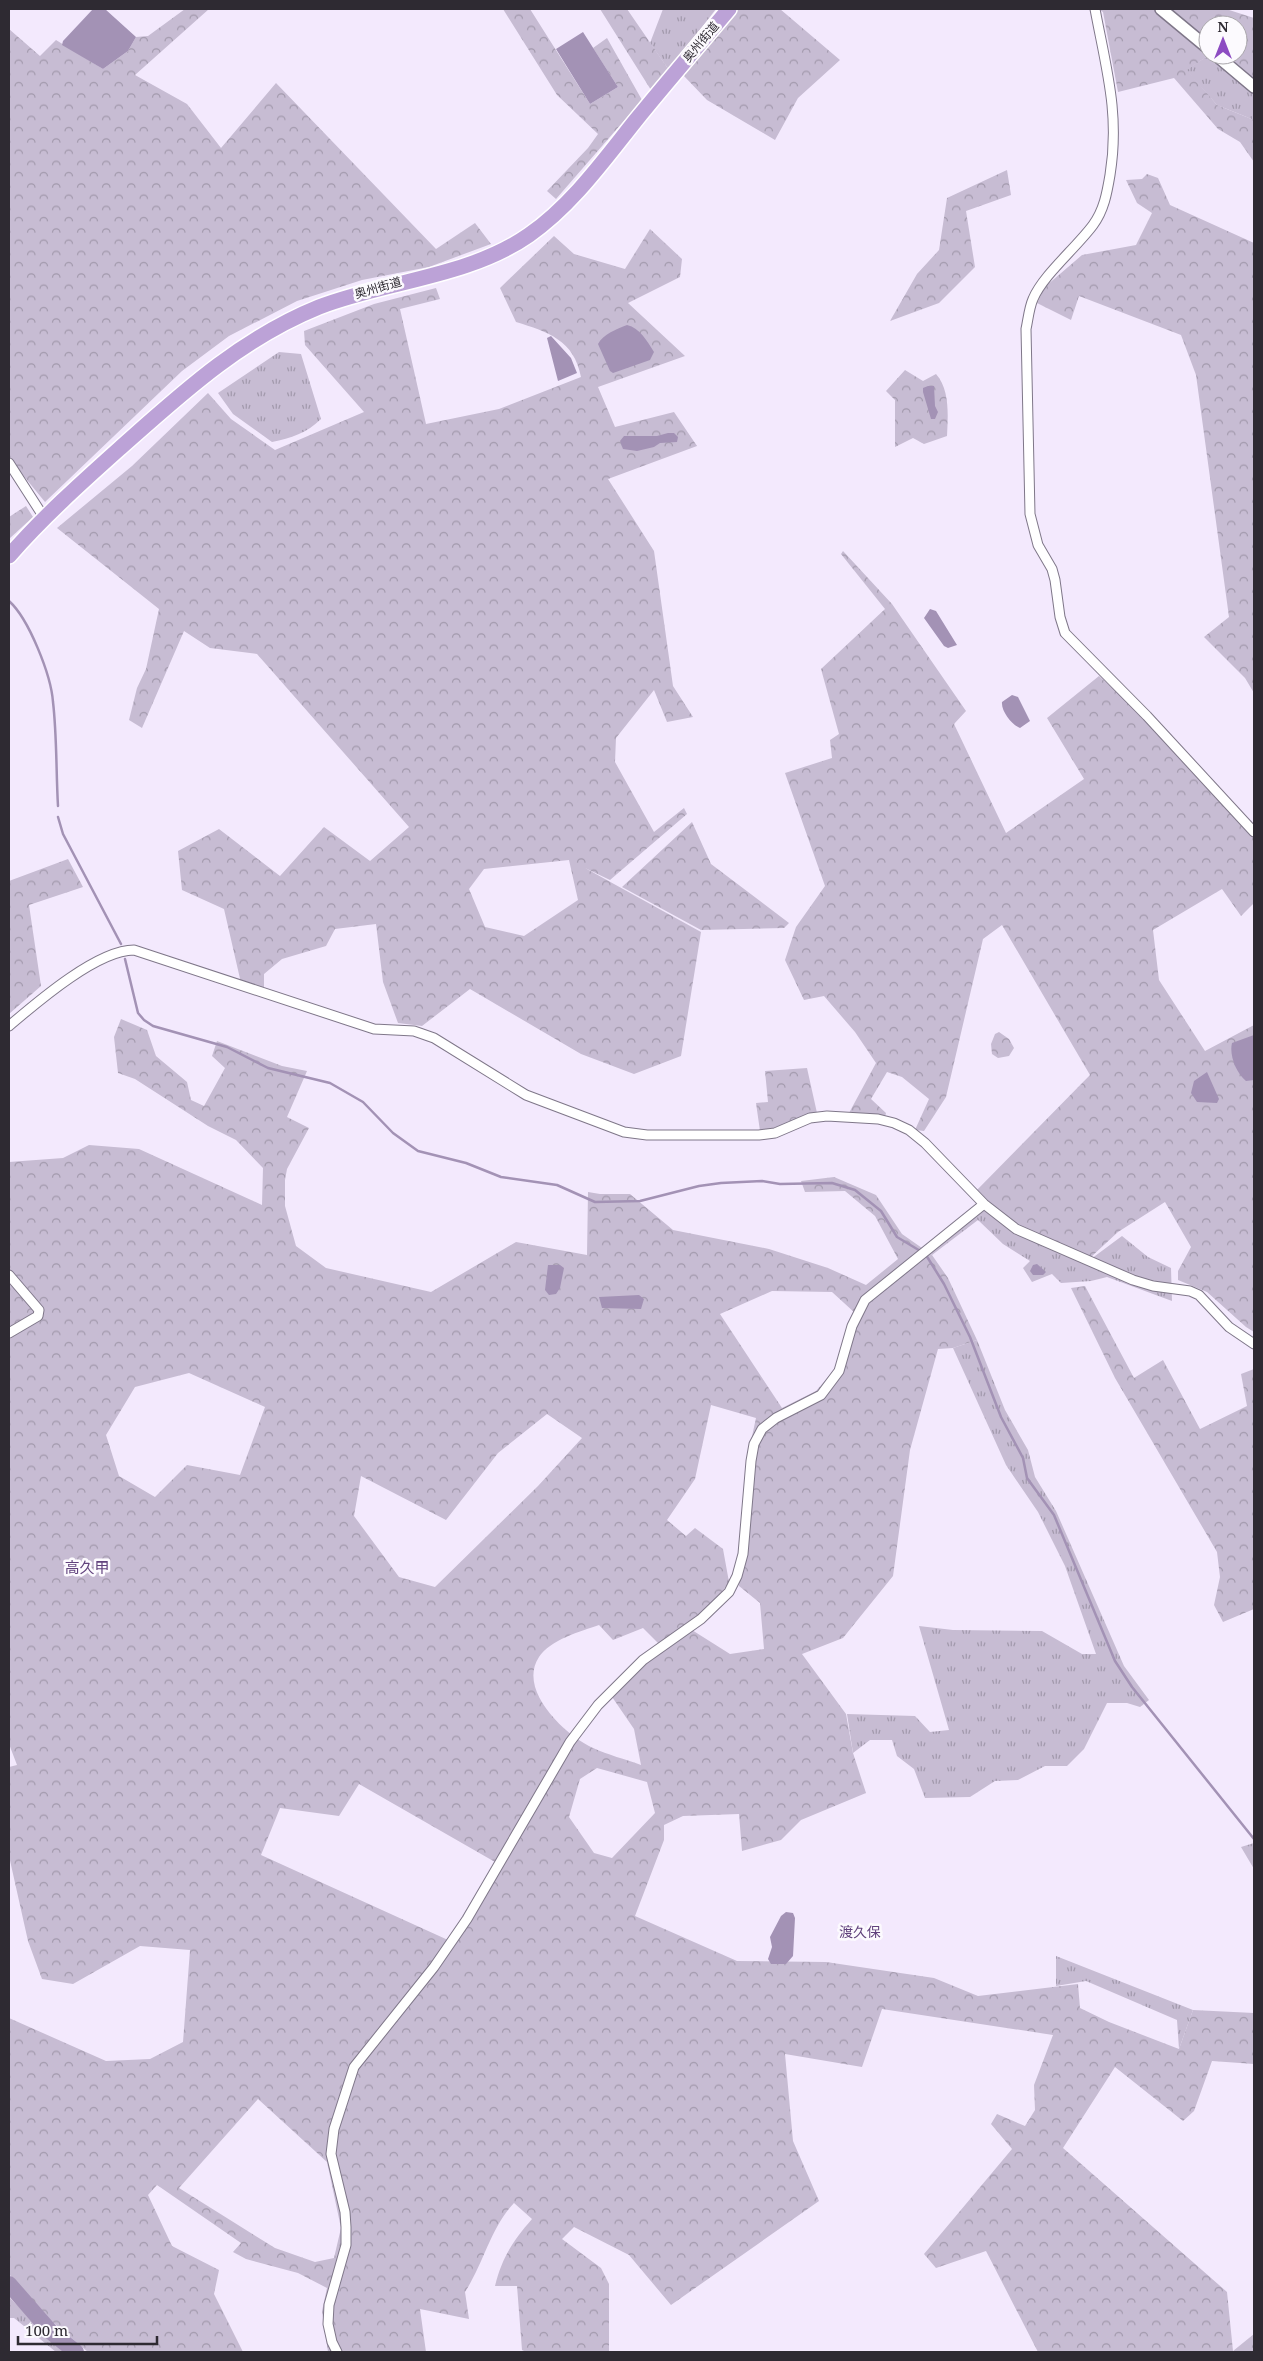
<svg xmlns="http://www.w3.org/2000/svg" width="1263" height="2361" font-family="'Noto Serif','Noto Sans JP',serif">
<defs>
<pattern id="grass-tufts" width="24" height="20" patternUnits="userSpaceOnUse" patternTransform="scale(1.25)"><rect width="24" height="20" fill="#c7bcd3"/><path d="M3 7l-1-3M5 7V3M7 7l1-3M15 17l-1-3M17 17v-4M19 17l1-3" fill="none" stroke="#a299ac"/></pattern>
<pattern id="forest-crowns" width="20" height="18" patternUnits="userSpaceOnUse" patternTransform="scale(1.25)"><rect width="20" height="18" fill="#c7bcd3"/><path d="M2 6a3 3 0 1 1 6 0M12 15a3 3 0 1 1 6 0" fill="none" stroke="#a299ac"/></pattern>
</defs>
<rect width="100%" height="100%" fill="#f3e9fd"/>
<!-- grass -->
<path fill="url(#grass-tufts)" d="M 663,9 L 716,9 L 669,70 L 650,43 Z
M 1209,55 L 1254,93 L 1254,120 L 1217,105 L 1186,70 Z
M 279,352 L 301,354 L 321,419 C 307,433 291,438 272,442 L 233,414 L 218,393 Z
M 978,1204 L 1091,1259 L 1122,1236 L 1148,1257 L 1171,1268 L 1172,1301 L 1107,1277 L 1091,1281 L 1061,1283 L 1052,1274 L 1032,1282 L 1023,1268 L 1030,1261 L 1003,1244 L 978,1220 L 932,1255 L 924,1248 Z
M 977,1340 L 1005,1410 L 1028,1450 L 1035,1477 L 1056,1511 L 1124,1666 L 1149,1700 L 1140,1707 L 1127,1703 L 1107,1703 L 1084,1749 L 1067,1766 L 1045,1766 L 1018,1780 L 995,1781 L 970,1797 L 925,1798 L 914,1769 L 897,1756 L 892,1740 L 870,1740 L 853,1753 L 847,1714 L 915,1716 L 930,1732 L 949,1730 L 919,1626 L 953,1630 L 1042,1631 L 1082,1654 L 1096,1654 L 1065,1566 L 1038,1512 L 1006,1465 L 953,1348 Z
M 1254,1843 L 1254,1869 L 1241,1847 Z
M 1056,1956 L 1193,2010 L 1179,2049 L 1177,2020 L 1086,1981 L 1056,1986 Z
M 9,2297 L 37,2325 L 71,2352 L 56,2352 L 14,2318 L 9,2318 Z"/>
<!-- forest -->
<path fill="url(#forest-crowns)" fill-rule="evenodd" d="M 185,9 L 209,9 L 135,75 L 187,104 L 221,148 L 276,83 L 436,249 L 475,223 L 491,244 L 429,267 L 362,280 L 297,301 L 229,336 L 182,371 L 45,502 L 9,458 L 9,29 L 40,56 L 56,40 L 103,69 L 128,51 L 136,37 L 148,36 Z
M 503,9 L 530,9 L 590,104 L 618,87 L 593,48 L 607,38 L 642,100 L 556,199 L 547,191 L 588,148 L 598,134 L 557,95 Z
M 600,9 L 627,9 L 669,70 L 651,90 Z
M 737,9 L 780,9 L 840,60 L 798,98 L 775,140 L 707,100 L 683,75 Z
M 1098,9 L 1153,9 L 1209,55 L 1187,70 L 1217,105 L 1254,120 L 1254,162 L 1240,142 L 1218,129 L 1174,78 L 1118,92 L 1103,12 Z
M 1171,9 L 1226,9 L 1254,18 L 1254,80 L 1225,55 L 1238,55 L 1238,25 L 1208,25 L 1208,41 Z
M 1007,170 L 1011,195 L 966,211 L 975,267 L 939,303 L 890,321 L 917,274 L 939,250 L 947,198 Z
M 1147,174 L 1158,178 L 1170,205 L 1254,243 L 1254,693 L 1245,678 L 1204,637 L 1229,617 L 1196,375 L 1181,335 L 1079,296 L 1071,320 L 1037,303 L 1046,286 L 1082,255 L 1136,245 L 1152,213 L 1137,203 L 1126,180 L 1142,179 Z
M 650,229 L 682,259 L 680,277 L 628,303 L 685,356 L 598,387 L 615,427 L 674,412 L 697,446 L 608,479 L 654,551 L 673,686 L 693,717 L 667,722 L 654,690 L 616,738 L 615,762 L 654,832 L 684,808 L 687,814 L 610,880 L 585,868 L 701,932 L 681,1056 L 634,1074 L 581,1054 L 470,989 L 422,1026 L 398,1023 L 383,982 L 376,924 L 335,929 L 326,946 L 282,959 L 264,974 L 264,990 L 241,983 L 224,909 L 182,890 L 178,851 L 219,829 L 280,876 L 324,827 L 370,861 L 409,827 L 257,654 L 210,648 L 184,631 L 142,728 L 129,720 L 137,688 L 146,669 L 159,609 L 57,528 L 132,466 L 208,393 L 231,419 L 275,450 L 364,412 L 305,345 L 304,331 L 374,304 L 436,288 L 440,299 L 400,309 L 426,424 L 499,409 L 581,377 C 574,340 548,332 516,322 L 500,288 L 554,236 L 574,254 L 625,269 ZM 569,860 L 578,900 L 524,936 L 485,927 L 469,889 L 484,869 Z
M 905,370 L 923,381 L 936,374 C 950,390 948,415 947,436 L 924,444 L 913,438 L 895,447 L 895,400 L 886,391 Z
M 26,506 L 33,517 L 9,539 L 9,517 Z
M 843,551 L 892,604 L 966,711 L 954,724 L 1006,833 L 1084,779 L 1047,718 L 1099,676 L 1150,722 L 1254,837 L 1254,903 L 1241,916 L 1222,889 L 1153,930 L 1159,980 L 1205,1051 L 1254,1025 L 1254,1332 L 1246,1327 L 1207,1292 L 1178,1280 L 1178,1271 L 1191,1247 L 1165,1202 L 1118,1232 L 1091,1257 L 1019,1227 L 975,1192 L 1090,1075 L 1002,925 L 983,939 L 946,1097 L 924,1131 L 915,1130 L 929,1099 L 902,1077 L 887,1072 L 871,1099 L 886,1113 L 885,1117 L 849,1113 L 876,1063 L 855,1032 L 824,996 L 804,1000 L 785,960 L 796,927 L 825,886 L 785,773 L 832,758 L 830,740 L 839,734 L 821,669 L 885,609 L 841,554 Z
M 692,822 L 711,864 L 789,923 L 784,928 L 701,930 L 622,887 Z
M 68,859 L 83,887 L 29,905 L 41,986 L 9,1014 L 9,881 Z
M 121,1019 L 147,1030 L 156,1056 L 187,1082 L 191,1100 L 204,1106 L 225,1068 L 212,1056 L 217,1041 L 282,1066 L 307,1071 L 287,1117 L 309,1128 L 287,1169 L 285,1180 L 285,1206 L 296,1246 L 326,1268 L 431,1292 L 516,1242 L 587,1255 L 588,1192 L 600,1194 L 630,1194 L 673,1230 L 769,1249 L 828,1268 L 866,1285 L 898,1259 L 875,1216 L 845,1191 L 805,1192 L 801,1181 L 834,1177 L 876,1195 L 902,1234 L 932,1255 L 948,1278 L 977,1340 L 953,1348 L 938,1349 L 910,1450 L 893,1576 L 843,1638 L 802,1654 L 846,1714 L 853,1753 L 866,1793 L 801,1820 L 781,1840 L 742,1851 L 739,1814 L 683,1816 L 664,1825 L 664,1840 L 635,1916 L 737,1961 L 826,1962 L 934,1978 L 978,1996 L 1078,1984 L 1080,2008 L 1109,2022 L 1179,2049 L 1193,2010 L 1254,2013 L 1254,2064 L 1212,2061 L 1194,2111 L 1183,2121 L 1115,2067 L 1063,2148 L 1227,2292 L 1233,2351 L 1254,2334 L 1254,2352 L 1038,2352 L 986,2251 L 936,2268 L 924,2254 L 1012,2149 L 991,2124 L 997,2114 L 1025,2126 L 1035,2110 L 1034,2085 L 1053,2035 L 882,2009 L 862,2067 L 785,2054 L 793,2141 L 819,2201 L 671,2305 L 629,2255 L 574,2227 L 562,2239 L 601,2268 L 609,2284 L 609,2352 L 526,2352 L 522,2350 L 517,2286 L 495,2286 C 502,2258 512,2242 532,2219 L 514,2203 C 490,2229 484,2263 465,2292 L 469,2319 L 420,2309 L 426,2352 L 328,2352 L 322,2311 L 327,2288 L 298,2273 L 246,2259 L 233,2252 L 241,2243 L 157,2185 L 148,2195 L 172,2246 L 219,2270 L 214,2294 L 243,2352 L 88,2352 L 50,2320 L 9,2274 L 9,2018 L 106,2061 L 150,2059 L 183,2042 L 190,1950 L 140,1946 L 73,1984 L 42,1979 L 28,1941 L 9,1856 L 9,1767 L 17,1765 L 9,1744 L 9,1162 L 63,1158 L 89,1145 L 139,1149 L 262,1205 L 263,1168 L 236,1140 L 208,1126 L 135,1079 L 118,1073 L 114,1037 ZM 772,1291 L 832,1292 L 855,1313 L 834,1370 L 816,1391 L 782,1408 L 720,1314 ZM 189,1373 L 265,1407 L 240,1475 L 187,1465 L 155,1497 L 119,1476 L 106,1435 L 135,1387 ZM 711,1405 L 756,1418 L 751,1441 L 739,1586 L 760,1603 L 764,1649 L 730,1654 L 684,1625 L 712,1605 L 729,1582 L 723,1549 L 695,1528 L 686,1536 L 667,1520 L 695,1479 ZM 547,1414 L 582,1438 L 538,1486 L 435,1587 L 399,1577 L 354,1516 L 361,1476 L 446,1520 L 498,1453 ZM 599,1625 L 613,1640 L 643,1628 L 660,1645 L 608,1691 L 634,1729 L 641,1765 C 625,1759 608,1755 593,1748 C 565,1735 517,1690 539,1657 C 550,1640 581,1631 599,1625 ZM 597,1768 L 647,1782 L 655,1813 L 612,1858 L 594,1853 L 569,1817 L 580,1779 ZM 359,1784 L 495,1862 L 448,1940 L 261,1855 L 280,1808 L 339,1816 ZM 258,2099 L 327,2162 L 341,2228 L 334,2258 L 315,2262 L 275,2248 L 179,2188 Z
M 999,1032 L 1009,1039 L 1014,1048 L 1009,1056 L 998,1058 L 992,1054 L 991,1044 L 995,1034 Z
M 807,1068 L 817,1113 L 774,1128 L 760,1131 L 756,1103 L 768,1102 L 765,1071 Z
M 1085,1286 L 1134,1378 L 1163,1360 L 1200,1429 L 1247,1406 L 1241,1374 L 1254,1369 L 1254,1609 L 1223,1622 L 1214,1605 L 1220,1577 L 1217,1552 L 1115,1378 L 1071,1288 Z"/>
<!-- water -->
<path fill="#a392b5" d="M 93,9 L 105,9 L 136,37 L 128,51 L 103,69 L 62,45 L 63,41 Z
M 583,32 L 618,87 L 590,104 L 556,49 Z
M 627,325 C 640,328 647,341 654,352 L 650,360 L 613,373 L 610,371 L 598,344 C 603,334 617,329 627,325 Z
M 551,336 L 571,358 L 577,373 L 558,381 L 547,338 Z
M 928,386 L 934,386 L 935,406 L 938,412 L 935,419 L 931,419 L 923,392 L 923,388 Z
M 668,433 L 674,433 L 678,437 L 677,442 L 660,443 L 654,447 L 637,451 L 623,449 L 620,441 L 624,436 L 657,436 Z
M 930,609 L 936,611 L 957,645 L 948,648 L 944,646 L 924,618 Z
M 1012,695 L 1018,697 L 1030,721 L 1020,728 C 1012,725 1001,711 1002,702 Z
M 1254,1035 L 1254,1080 L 1246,1081 C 1236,1073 1229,1055 1232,1043 Z
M 1207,1072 L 1219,1099 L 1217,1103 L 1197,1102 L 1191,1093 L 1194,1081 Z
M 1037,1264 L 1046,1272 L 1043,1275 L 1033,1275 L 1030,1271 L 1033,1265 Z
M 548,1265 L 560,1265 L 564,1268 L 560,1288 L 556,1294 L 549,1295 L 545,1290 Z
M 639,1295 L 644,1299 L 641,1309 L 602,1308 L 599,1297 Z
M 786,1912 L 793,1913 L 795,1918 L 793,1956 L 786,1964 L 771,1964 L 768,1959 L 772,1947 L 770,1937 L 781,1916 Z"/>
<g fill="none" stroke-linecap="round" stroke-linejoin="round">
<!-- stream -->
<path stroke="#a392b5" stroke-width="2.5" d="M 9,601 C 29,619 51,675 53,702 C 57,736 56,772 58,806
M 58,817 L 63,834 L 121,944
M 125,959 L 138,1013 L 144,1020 L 153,1026 L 227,1047 L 268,1068 L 330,1083 L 363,1102 L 393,1133 L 418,1151 L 466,1163 L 501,1177 L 557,1185 L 595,1202 L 640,1201 L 699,1186 L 721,1183 L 762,1181 L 780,1184 L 832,1183 L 855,1190 L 881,1211 L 897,1237 L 922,1252
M 926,1255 L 944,1284 L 970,1337 L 1001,1417 L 1023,1458 L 1027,1478 L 1054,1515 L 1115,1661 L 1132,1687 L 1254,1839"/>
<!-- river -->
<path stroke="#a392b5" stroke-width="16" d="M 9,2284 L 51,2332 L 76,2352"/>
<!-- minor casing -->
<g stroke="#7f7789" stroke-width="11">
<path id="minor" d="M 1095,9 C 1106,68 1120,114 1110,175 C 1107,193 1104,210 1093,225 C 1076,248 1043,275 1033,299 C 1029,308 1028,320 1026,329 L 1030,514 L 1038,545 L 1052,569 L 1055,580 L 1060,617 L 1065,633 L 1147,716 L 1254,832
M 9,463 L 45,519
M 9,1026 C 36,1003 97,950 134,950 L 374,1029 L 414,1031 L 434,1038 L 526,1095 L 624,1132 L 647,1135 L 759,1135 L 775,1133 L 810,1118 L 827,1116 L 878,1119 L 894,1123 L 909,1130 L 925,1143 L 984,1204 L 1016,1229 L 1133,1280 L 1153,1286 L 1190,1291 L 1199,1295 L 1229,1327 L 1254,1344
M 9,1275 L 39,1310 L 38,1316 L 9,1333
M 337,2352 L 332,2342 L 328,2324 L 329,2305 L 346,2245 L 346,2227 L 345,2212 L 331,2154 L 334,2129 L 354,2067 L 434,1967 L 467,1919 L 570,1742 L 598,1705 L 643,1660 L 701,1619 L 729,1592 L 737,1576 L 743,1554 L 751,1461 L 754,1444 L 762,1429 L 776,1418 L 821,1395 L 839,1371 L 852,1326 L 865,1300 L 984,1204"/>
</g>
<!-- tertiary casing -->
<g stroke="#7f7789" stroke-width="14">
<path id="tertiary" d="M 1161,9 L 1208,48
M 1216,55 L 1254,87"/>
</g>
<!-- trunk casing -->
<g stroke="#fff" stroke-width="18">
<path id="trunk" d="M 9,556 C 42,518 81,483 119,449 C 181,394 240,339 319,307 C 386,281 469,277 529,235 C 572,205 604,160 636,120 C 667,82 698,46 729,9"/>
</g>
<!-- minor -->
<use href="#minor" stroke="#fff" stroke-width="9"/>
<!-- tertiary -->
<use href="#tertiary" stroke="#fff" stroke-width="11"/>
<!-- trunk -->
<use href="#trunk" stroke="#bca2d7" stroke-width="15"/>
</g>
<g text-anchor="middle" stroke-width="5" stroke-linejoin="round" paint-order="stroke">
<!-- street labels -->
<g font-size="12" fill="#2e2a32" stroke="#fcfafe">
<text transform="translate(701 42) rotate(-50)" y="4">奥州街道</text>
<text transform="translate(378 288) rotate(-16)" y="4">奥州街道</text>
</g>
<!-- neighbourhood labels -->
<g font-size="14" fill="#61427d" stroke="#fcfafe">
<text x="860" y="1937">渡久保</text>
</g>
<!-- quarter labels -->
<g font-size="15" fill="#61427d" stroke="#fcfafe">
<text x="87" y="1573">高久甲</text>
</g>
</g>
<!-- border -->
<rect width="1263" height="2361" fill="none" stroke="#2e2a32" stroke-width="20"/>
<!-- north arrow -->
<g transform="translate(1223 40)"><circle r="24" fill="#fcfafe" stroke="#aaa7ac"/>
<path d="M0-4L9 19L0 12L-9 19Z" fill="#8d4cc2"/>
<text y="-8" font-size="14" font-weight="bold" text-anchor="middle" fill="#2e2a32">N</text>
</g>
<!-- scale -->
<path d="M18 2336v8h139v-8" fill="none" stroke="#2e2a32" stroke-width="2.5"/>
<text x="25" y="2336" font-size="15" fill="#2e2a32" stroke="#fcfafe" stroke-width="4" paint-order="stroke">100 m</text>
</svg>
